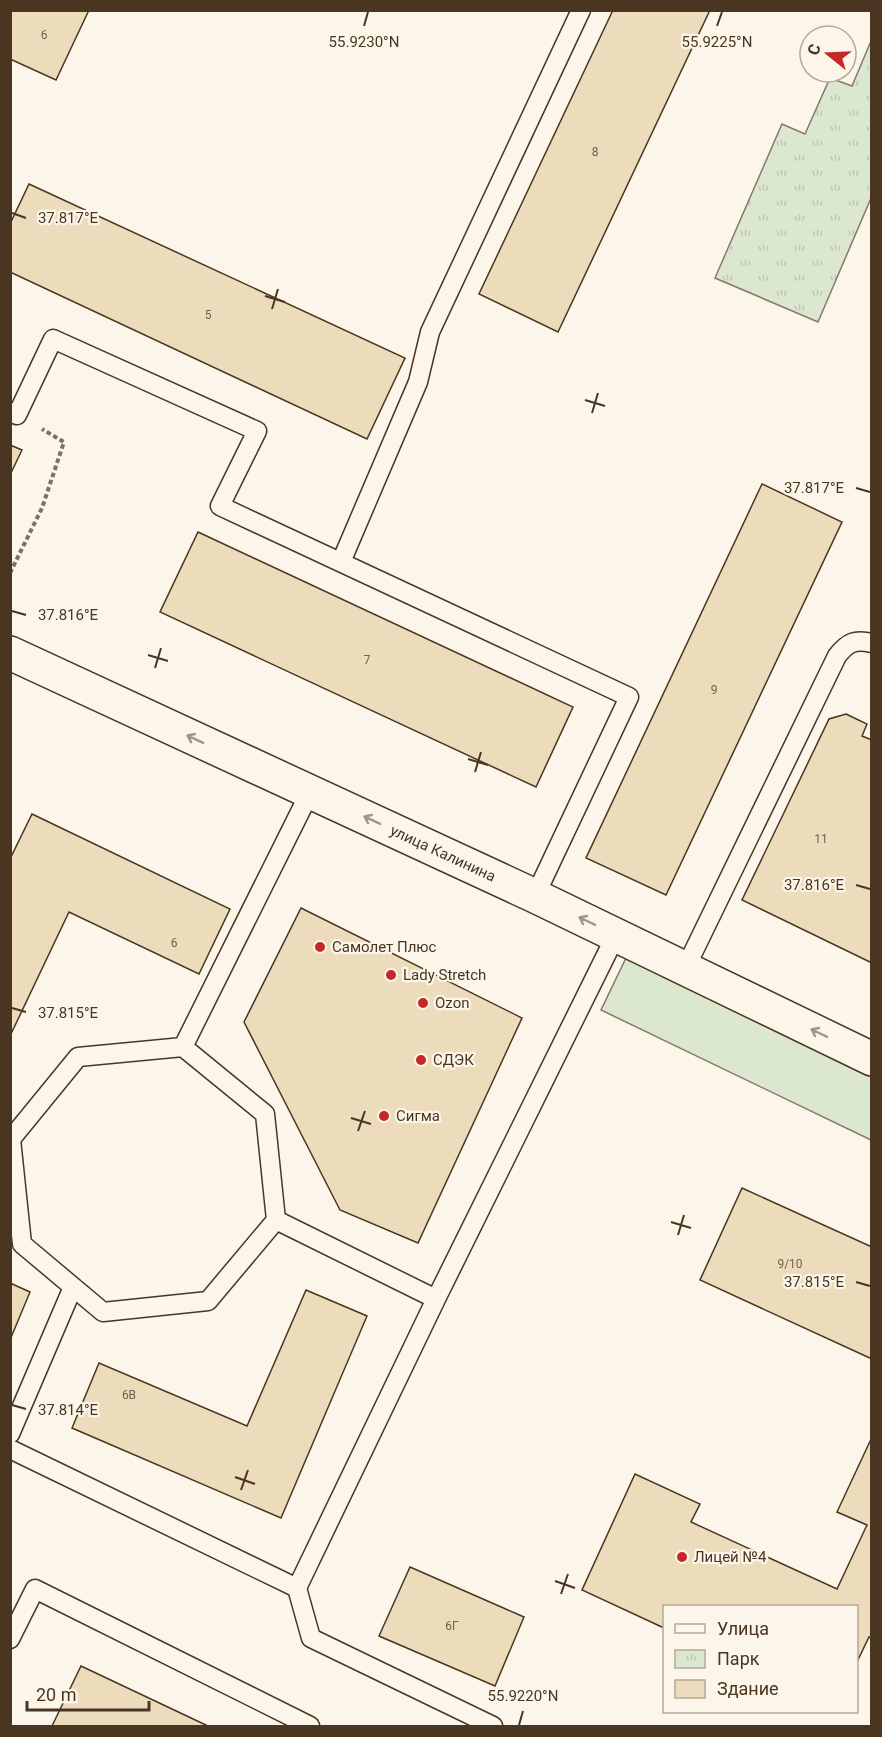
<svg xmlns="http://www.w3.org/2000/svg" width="882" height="1737" font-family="Roboto,sans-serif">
<defs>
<pattern id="park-tufts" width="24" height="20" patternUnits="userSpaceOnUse" patternTransform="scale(1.5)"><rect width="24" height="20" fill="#dce7d0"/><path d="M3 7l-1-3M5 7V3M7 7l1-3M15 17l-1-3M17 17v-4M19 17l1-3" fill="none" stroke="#bec7b2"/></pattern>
</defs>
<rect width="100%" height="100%" fill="#fbf6e9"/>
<!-- grass -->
<path fill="#dce7d0" stroke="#887966" stroke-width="1.5" d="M 626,958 L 871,1076 L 871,1140 L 601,1010 Z"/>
<!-- park -->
<path fill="url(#park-tufts)" stroke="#887966" stroke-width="1.5" d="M 871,41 L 871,198 L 818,322 L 715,278 L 782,124 L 805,134 L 830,78 L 852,86 Z"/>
<!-- building -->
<path fill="#ecdcbc" stroke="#4a3520" stroke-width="1.5" d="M 10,10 L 89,10 L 56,80 L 10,59 Z
M 613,10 L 710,10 L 558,332 L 479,294 Z
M 29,184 L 405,358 L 367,439 L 10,272 L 10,224 Z
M 10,445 L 22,450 L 10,475 Z
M 762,484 L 842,522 L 666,895 L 586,858 Z
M 198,532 L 573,707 L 536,787 L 160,612 Z
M 846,714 L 867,724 L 862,736 L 872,740 L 872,963 L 742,900 L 829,719 Z
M 32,814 L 230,909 L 199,974 L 69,912 L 10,1036 L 10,859 Z
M 301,908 L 522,1018 L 418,1243 L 340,1210 L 244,1022 Z
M 742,1188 L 872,1247 L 872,1359 L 700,1280 Z
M 10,1283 L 30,1292 L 10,1340 Z
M 306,1290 L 367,1316 L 281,1518 L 72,1428 L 99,1363 L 247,1426 Z
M 872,1437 L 872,1638 L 869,1637 L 856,1664 L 856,1606 L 664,1606 L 664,1628 L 582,1590 L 635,1474 L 700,1504 L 691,1522 L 837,1589 L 867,1525 L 837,1512 Z
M 410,1567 L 524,1617 L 495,1686 L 379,1636 Z
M 81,1666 L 208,1726 L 52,1726 Z"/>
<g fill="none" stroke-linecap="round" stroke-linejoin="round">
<!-- lane casing -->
<g stroke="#4a3520" stroke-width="21">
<path id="lane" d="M 10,412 L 17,415 L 53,339 L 257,431 L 220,506 L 629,697 L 535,896
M 341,562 L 418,382 L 430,332 L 581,10
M 685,969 L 837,656 C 848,642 855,639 872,643
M 183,1047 L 265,1114 L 276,1220 L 208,1301 L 103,1312 L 22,1244 L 11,1139 L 78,1057 Z
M 183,1047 L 310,792
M 276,1220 L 436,1299
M 10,1434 L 73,1287
M 10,1449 L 297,1588 L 436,1299 L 616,935
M 297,1588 L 311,1638 L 493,1726
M 10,1639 L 35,1589 L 310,1726"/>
</g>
<!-- secondary casing -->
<g stroke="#4a3520" stroke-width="36">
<g id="secondary">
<path id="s1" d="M 10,653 L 535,896 L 872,1059"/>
</g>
</g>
<!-- path -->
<path stroke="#7f6f5c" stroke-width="4" stroke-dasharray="4.5 3" stroke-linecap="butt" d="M 10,573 L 42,508 L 64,442 L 42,429"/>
<!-- lane -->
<use href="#lane" stroke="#fbf6e9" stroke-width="18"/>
<!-- secondary -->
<use href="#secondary" stroke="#fbf6e9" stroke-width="33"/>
</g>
<!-- one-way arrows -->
<defs><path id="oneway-shaft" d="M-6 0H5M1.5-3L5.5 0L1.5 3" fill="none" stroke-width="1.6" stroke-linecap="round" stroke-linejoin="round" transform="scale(1.5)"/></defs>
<g stroke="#a29684">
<use href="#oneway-shaft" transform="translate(195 739) rotate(-155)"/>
<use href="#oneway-shaft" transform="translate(372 820) rotate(-155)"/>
<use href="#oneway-shaft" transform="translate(587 921) rotate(-154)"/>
<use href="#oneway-shaft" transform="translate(819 1033) rotate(-154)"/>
</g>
<!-- ticks -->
<path fill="none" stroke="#4a3520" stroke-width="2" d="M 364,26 L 368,12M 717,26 L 722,12M 12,213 L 26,218M 265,296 L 285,302M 272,309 L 278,289M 585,400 L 605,406M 592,413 L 598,393M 856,488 L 870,492M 12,611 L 26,615M 148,655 L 168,661M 155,668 L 161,648M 468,759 L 488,765M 475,772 L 481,752M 856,885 L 870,889M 12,1008 L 26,1012M 351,1118 L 371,1124M 358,1131 L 365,1111M 671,1222 L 691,1228M 678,1235 L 684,1215M 856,1282 L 870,1286M 12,1405 L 26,1409M 235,1477 L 255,1484M 241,1490 L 248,1470M 555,1581 L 575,1588M 561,1594 L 568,1574M 519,1725 L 523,1711"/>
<!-- markers -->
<g fill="#c62828" stroke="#fbf6e9" stroke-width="2">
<circle cx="320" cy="947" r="6"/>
<circle cx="391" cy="975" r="6"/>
<circle cx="423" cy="1003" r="6"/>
<circle cx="421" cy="1060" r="6"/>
<circle cx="384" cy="1116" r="6"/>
<circle cx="682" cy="1557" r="6"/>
</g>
<g text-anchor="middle" stroke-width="4.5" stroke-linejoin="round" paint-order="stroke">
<!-- number labels -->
<g font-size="12" fill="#725f47">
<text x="44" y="39">6</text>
<text x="595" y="156">8</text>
<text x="208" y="319">5</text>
<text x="367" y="664">7</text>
<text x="714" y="694">9</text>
<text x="821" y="843">11</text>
<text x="174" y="947">6</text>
<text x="790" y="1268">9/10</text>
<text x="129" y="1399">6В</text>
<text x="452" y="1630">6Г</text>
</g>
<!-- street labels -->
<g font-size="15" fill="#4a3520" stroke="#fbf6e9">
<text dy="5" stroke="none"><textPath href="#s1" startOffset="477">улица Калинина</textPath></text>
</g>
<!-- poi labels -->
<g font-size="15" fill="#4a3520" stroke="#fbf6e9" text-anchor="start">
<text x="332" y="952">Самолет Плюс</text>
<text x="403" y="980">Lady Stretch</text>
<text x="435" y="1008">Ozon</text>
<text x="433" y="1065">СДЭК</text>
<text x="396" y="1121">Сигма</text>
<text x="694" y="1562">Лицей №4</text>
</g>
</g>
<g font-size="15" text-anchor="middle" fill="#4a3520" stroke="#fbf6e9" stroke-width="4.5" stroke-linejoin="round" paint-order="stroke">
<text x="364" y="47">55.9230°N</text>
<text x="717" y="47">55.9225°N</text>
<text x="68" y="223">37.817°E</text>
<text x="814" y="493">37.817°E</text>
<text x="68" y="620">37.816°E</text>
<text x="814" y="890">37.816°E</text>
<text x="68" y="1018">37.815°E</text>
<text x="814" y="1287">37.815°E</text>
<text x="68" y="1415">37.814°E</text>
<text x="523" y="1701">55.9220°N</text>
</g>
<!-- border -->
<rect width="882" height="1737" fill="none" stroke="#4a3520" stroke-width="24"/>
<!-- legend -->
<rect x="663" y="1605" width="195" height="108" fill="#fbf6e9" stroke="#b4a999" stroke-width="1.5"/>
<rect x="675" y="1624" width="30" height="9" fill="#fbf6e9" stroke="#b4a999" stroke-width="1.5"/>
<text x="717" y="1635" font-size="18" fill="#4a3520">Улица</text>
<rect x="675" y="1650" width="30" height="18" fill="url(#park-tufts)" stroke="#b4a999" stroke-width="1.5"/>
<text x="717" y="1665" font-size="18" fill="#4a3520">Парк</text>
<rect x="675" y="1680" width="30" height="18" fill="#ecdcbc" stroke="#b4a999" stroke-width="1.5"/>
<text x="717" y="1695" font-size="18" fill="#4a3520">Здание</text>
<!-- north arrow -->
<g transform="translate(828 54) rotate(288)"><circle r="28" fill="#fbf6e9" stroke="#b4a999" stroke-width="1.5"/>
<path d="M0-4.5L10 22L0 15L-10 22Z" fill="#c62828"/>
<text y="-9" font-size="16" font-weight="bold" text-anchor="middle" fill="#4a3520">С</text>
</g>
<!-- scale -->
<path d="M27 1701v9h122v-9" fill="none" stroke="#4a3520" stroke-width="3"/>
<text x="36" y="1701" font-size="18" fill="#4a3520" stroke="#fbf6e9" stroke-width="4.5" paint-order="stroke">20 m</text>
</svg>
